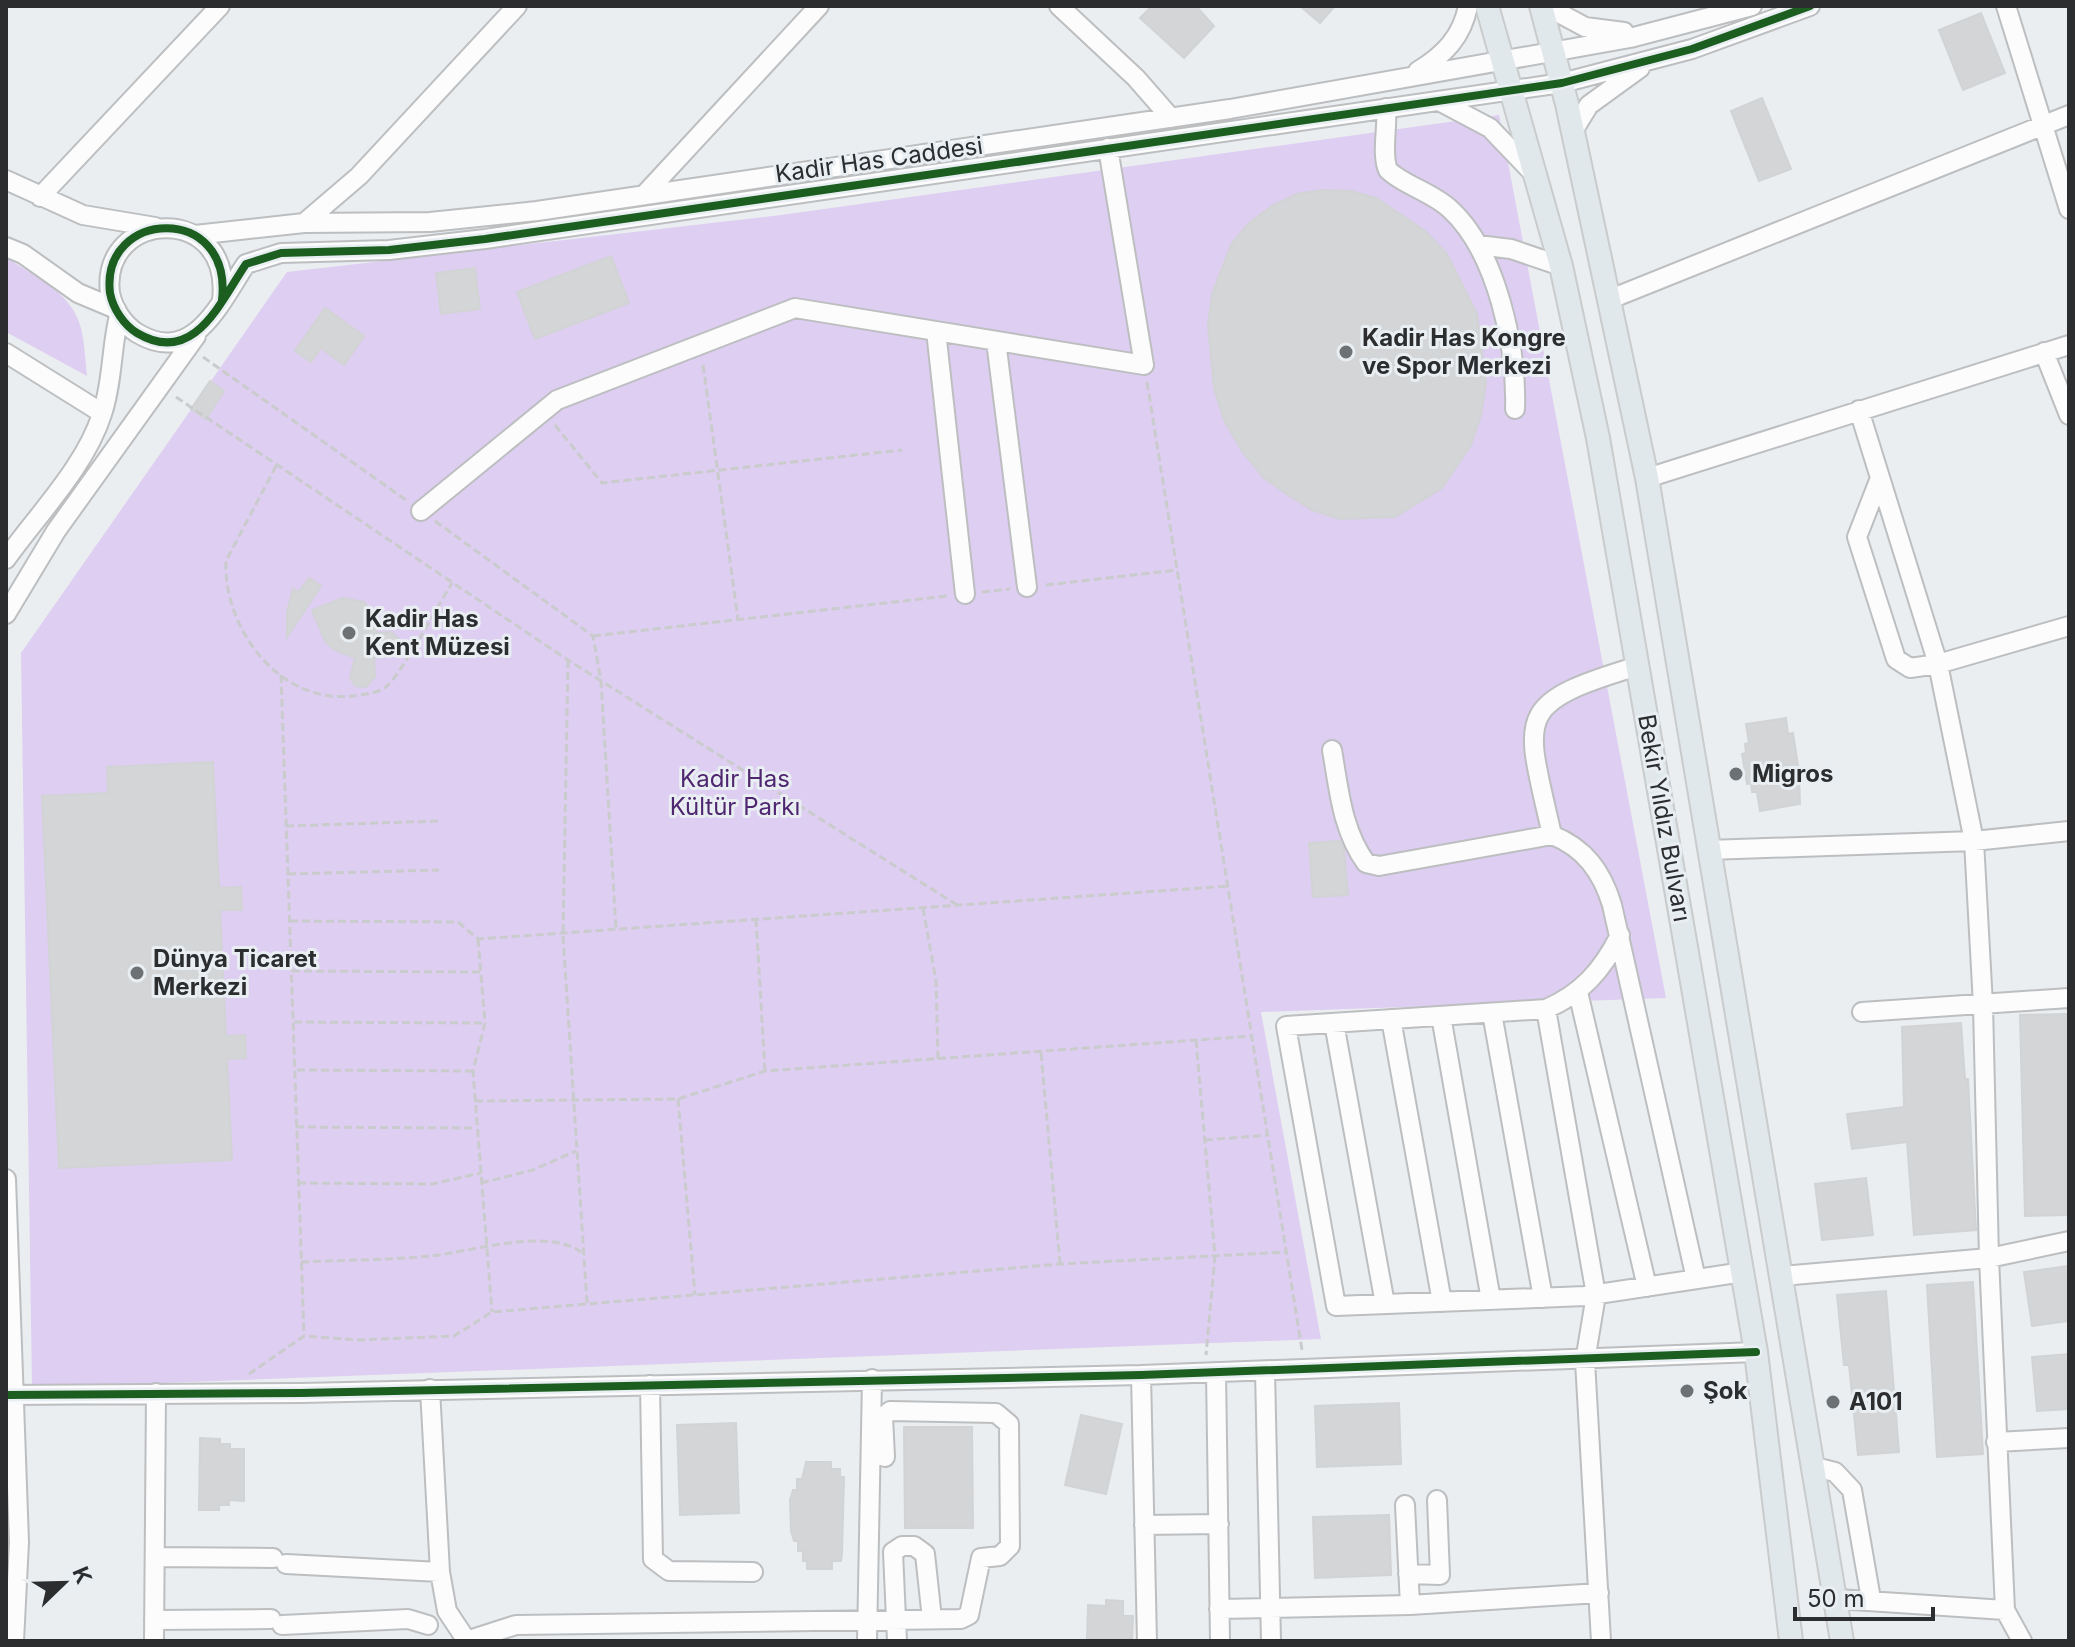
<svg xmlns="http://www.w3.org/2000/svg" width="2075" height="1647" font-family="Inter,sans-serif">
<rect width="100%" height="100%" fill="#ebeef0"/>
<!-- green -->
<path fill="#decef2" d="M 1499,115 L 1666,998 L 1261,1012 L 1321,1339 L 32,1388 L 21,653 L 287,272 L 781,215 Z
M 6,257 C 33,276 70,291 80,325 C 85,341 85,360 87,376 L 6,332 Z"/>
<!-- building -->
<path fill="#d3d5d7" stroke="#d1d3d5" stroke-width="2" d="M 1152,6 L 1196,6 L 1214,26 L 1184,58 L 1140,18 Z
M 1300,6 L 1335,6 L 1320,23 Z
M 1981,13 L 2005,73 L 1963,90 L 1939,30 Z
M 1762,98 L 1791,169 L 1759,181 L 1731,111 Z
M 1323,190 L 1351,191 L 1376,198 L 1425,231 L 1447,254 L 1477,314 L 1486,382 L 1481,415 L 1471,445 L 1442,488 L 1395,517 L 1340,519 L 1312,510 L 1288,495 L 1263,477 L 1242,451 L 1224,420 L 1214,388 L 1208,325 L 1212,294 L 1232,243 L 1249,223 L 1272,206 L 1297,194 Z
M 611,256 L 629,303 L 535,339 L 517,292 Z
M 475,268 L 480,309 L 441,314 L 436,273 Z
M 325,308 L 364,336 L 344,365 L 321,348 L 311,362 L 295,351 Z
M 210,381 L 224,391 L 206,419 L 191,409 Z
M 309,578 L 321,586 L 287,637 L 287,612 L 293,589 L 299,592 Z
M 343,598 L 364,602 L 377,620 L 376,633 L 391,632 L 401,641 L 397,654 L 374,658 L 375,677 L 366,687 L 356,686 L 350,678 L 355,658 L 333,649 L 325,641 L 312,610 Z
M 1786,718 L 1788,734 L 1793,733 L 1799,772 L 1800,804 L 1760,811 L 1757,792 L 1752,792 L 1751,783 L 1747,784 L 1742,754 L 1746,753 L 1745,744 L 1749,743 L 1746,724 Z
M 213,762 L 219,888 L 241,887 L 242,910 L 220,910 L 226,1036 L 245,1035 L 246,1058 L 227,1059 L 232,1160 L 59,1168 L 42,796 L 108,793 L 107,767 Z
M 1340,841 L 1344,850 L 1348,895 L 1313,897 L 1309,843 Z
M 2069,1014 L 2069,1215 L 2025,1216 L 2020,1015 Z
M 1961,1023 L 1965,1079 L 1968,1079 L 1976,1230 L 1914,1235 L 1907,1142 L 1852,1149 L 1847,1114 L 1904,1107 L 1902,1027 Z
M 1866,1178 L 1873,1235 L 1822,1240 L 1815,1184 Z
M 2069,1266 L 2069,1321 L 2032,1326 L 2024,1272 Z
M 1973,1282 L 1983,1454 L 1937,1457 L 1927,1285 Z
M 1886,1291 L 1899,1452 L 1858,1455 L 1849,1365 L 1844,1365 L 1837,1295 Z
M 2069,1354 L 2069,1409 L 2037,1411 L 2032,1357 Z
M 1399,1403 L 1401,1464 L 1317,1467 L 1315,1406 Z
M 1081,1415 L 1122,1424 L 1106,1494 L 1065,1485 Z
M 736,1423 L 739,1513 L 680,1515 L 677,1425 Z
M 904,1427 L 972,1427 L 973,1528 L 905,1528 Z
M 200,1438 L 220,1439 L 220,1444 L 230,1444 L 230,1449 L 244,1449 L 244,1501 L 229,1500 L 229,1505 L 219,1505 L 219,1510 L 199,1510 Z
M 806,1462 L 831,1462 L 831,1469 L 840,1469 L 840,1477 L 844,1477 L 842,1553 L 841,1561 L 832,1561 L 832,1569 L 807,1569 L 807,1561 L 803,1561 L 803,1551 L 798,1551 L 798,1541 L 794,1541 L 791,1531 L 790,1500 L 793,1490 L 797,1490 L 797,1479 L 802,1479 Z
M 1389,1515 L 1391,1575 L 1315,1578 L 1313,1517 Z
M 1106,1600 L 1123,1601 L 1123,1616 L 1133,1616 L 1132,1639 L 1087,1641 L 1088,1605 L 1106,1606 Z"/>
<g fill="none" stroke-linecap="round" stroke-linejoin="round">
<!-- minor casing -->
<g stroke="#bcbec0" stroke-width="22">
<path id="minor" d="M 1059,6 L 1136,78 L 1171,118
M 1546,6 L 1585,27 L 1624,32
M 2006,6 L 2069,209
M 1418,71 C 1444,55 1462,37 1468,6
M 1441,102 L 1490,128 L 1533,173
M 1386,108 C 1388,127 1381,154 1388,170 C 1403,185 1432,192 1450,209 C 1497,252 1517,348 1515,409
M 1573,131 L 1589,105 L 1640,68
M 6,180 L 83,215 L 155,227
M 645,194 L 819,6
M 40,197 L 220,6
M 304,223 L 359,176 L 517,6
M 195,235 L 304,223 L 430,222 L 537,211 L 1230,109 L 1630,38 L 1752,6
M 1478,245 L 1511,249 L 1561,266
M 6,247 L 23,254 L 78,293 L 116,309
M 222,300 C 233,202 100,209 110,293 C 113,309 124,325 137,333 C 194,367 220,302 246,264 L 281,253 L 389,250 L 485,239 L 1562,83 L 1692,49 L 1810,6
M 1608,300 L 2069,115
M 936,331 L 965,594
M 996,341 L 1027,587
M 2044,352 L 2069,415
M 6,353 L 102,413
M 1859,410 L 1938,664 L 2069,626
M 1647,478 L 2069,345
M 1880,478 L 1857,537 L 1896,659 L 1910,668 L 1938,664 L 1974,841 L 1983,1005 L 1989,1258 L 2005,1610 L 2022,1641
M 421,511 L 557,400 L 795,308 L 1144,365 L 1108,148
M 6,559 C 39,513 85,467 102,414 C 113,381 111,348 119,316
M 6,614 L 56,531 L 196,336
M 1332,750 C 1339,790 1342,830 1366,863 L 1379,866 L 1552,835 C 1585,848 1602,872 1612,905 L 1696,1279
M 1552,835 C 1525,715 1511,704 1638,666
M 1708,850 L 1974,841 L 2069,831
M 1620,935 C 1602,971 1581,994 1546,1009 L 1286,1026 L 1336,1306 L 1585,1296 L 1743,1272
M 1578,992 L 1647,1287
M 1546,1009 L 1596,1295 L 1585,1361 L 1601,1641
M 1862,1012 L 2069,998
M 1492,1013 L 1543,1298
M 1441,1016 L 1491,1300
M 1391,1019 L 1442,1302
M 1334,1023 L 1385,1304
M 6,1179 L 19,1542 L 14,1641
M 1782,1276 L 1989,1258 L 2069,1241
M 1265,1371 L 1271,1641
M 1216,1372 L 1220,1641
M 1141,1375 L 1147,1641
M 650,1385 L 653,1559 L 669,1571 L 753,1572
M 430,1389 L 440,1572 L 447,1611 L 467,1641
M 6,1395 L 301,1393 L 1141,1375 L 1756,1352
M 1996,1442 L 2069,1438
M 1815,1467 L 1835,1472 L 1852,1490 L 1871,1599
M 1405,1505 L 1410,1605
M 1144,1525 L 1219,1524
M 155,1557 L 273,1558
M 286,1564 L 440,1572
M 1408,1574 L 1440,1575 L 1437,1500
M 1837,1599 L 2005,1610
M 1219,1609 L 1410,1605 L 1599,1593
M 154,1620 L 271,1619
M 282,1625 L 408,1619 L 428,1625
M 154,1641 L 156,1393
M 466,1641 L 516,1625 L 961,1619 L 969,1615 L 981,1558 L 1000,1556 L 1010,1546 L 1009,1424 L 996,1413 L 890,1411 L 883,1417 L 885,1457
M 867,1641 L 872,1379
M 897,1641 L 893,1552 L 902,1546 L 914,1546 L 925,1554 L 932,1619"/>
</g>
<!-- major casing -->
<g stroke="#c9cbcc" stroke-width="26">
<path id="major" d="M 1487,6 L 1561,266 L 1598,438 L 1756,1352 L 1791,1641
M 1541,6 L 1567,104 L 1647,478 L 1842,1641"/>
</g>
<!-- path -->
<path stroke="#cacbcc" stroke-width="3" stroke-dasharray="8 4" stroke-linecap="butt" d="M 203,357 L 406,500
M 703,365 L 738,619
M 1147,382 L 1302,1350
M 176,397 L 568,660 L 957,905
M 555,425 L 602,483 L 902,450
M 276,466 L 226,561 C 223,628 279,704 352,696 C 362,695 379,693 387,686 C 400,676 440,602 452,583
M 435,521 L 593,636 L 601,681 L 616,928
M 1046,585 L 1177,570
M 982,592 L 1010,589
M 593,636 L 947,596
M 568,660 L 563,936 L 587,1303
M 281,675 L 304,1335
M 286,826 L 439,821
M 288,874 L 439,870
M 923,908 L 936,981 L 938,1059
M 756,919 L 765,1071
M 290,921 L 458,922 L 478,939 L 1229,886
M 478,939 L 485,1023 L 473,1071 L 492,1312
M 292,971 L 480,972
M 294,1022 L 485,1023
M 1196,1040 L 1215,1256 L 1206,1355
M 1041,1053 L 1060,1264
M 297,1070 L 473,1071
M 678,1099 L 695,1295
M 475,1101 L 678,1099 L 765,1071 L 1253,1036
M 296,1127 L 476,1128
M 1205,1140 L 1269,1135
M 298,1183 L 432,1184 L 481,1173
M 481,1183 L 533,1170 L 576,1151
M 301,1262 C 344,1260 388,1260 431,1256 C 470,1252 547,1227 581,1252
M 249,1374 L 304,1336 L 359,1340 L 454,1336 L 492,1312 L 1060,1264 L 1287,1252"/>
<!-- minor -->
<use href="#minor" stroke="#fcfcfd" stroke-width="18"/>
<!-- major -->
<use href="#major" stroke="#e0e8eb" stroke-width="22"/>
<!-- cycleway casing -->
<g stroke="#e9eef2" stroke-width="13">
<path id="cycleway" d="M 222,300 C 233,202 100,209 110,293 C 113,309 124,325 137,333 C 194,367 220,302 246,264 L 281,253 L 389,250 L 485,239 L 1562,83 L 1692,49 L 1810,6
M 6,1395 L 301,1393 L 1141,1375 L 1756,1352"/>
</g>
<!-- cycleway -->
<use href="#cycleway" stroke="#1b5e20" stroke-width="8"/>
</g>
<!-- markers -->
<g fill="#6e7173" stroke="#e9eef2" stroke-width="3">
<circle cx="1346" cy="352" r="8"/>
<circle cx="349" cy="633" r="8"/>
<circle cx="1736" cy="774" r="8"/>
<circle cx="137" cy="973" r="8"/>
<circle cx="1687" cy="1391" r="8"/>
<circle cx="1833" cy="1402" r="8"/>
</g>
<g text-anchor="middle" stroke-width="6" stroke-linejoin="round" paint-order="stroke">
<!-- street labels -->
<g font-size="24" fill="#2b2d2f" stroke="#e9eef2">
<text transform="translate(879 160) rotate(-8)" y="8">Kadir Has Caddesi</text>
<text transform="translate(1664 818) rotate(80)" y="8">Bekir Yıldız Bulvarı</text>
</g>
<!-- poi labels -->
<g font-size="24" font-weight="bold" fill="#2b2d2f" stroke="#e9eef2" text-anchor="start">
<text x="1362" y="346">Kadir Has Kongre<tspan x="1362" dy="28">ve Spor Merkezi</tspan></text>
<text x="365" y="627">Kadir Has<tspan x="365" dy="28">Kent Müzesi</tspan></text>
<text x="1752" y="782">Migros</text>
<text x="153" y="967">Dünya Ticaret<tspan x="153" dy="28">Merkezi</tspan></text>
<text x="1703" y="1399">Şok</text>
<text x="1849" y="1410">A101</text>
</g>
<!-- park labels -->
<g font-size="24" fill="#4f2670" stroke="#e9eef2">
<text x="735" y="787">Kadir Has<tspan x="735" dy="28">Kültür Parkı</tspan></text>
</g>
</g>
<!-- border -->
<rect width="2075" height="1647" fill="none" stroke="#2b2d2f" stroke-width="16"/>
<!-- north arrow -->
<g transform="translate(64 1583) rotate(67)" stroke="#e9eef2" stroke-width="6" paint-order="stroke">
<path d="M0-6L14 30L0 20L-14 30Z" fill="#2b2d2f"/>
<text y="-12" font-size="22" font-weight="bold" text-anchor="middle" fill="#2b2d2f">K</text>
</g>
<!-- scale -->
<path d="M1795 1607v12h138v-12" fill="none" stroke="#2b2d2f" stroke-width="4"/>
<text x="1807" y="1607" font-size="24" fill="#2b2d2f" stroke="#e9eef2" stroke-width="6" paint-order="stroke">50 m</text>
</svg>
